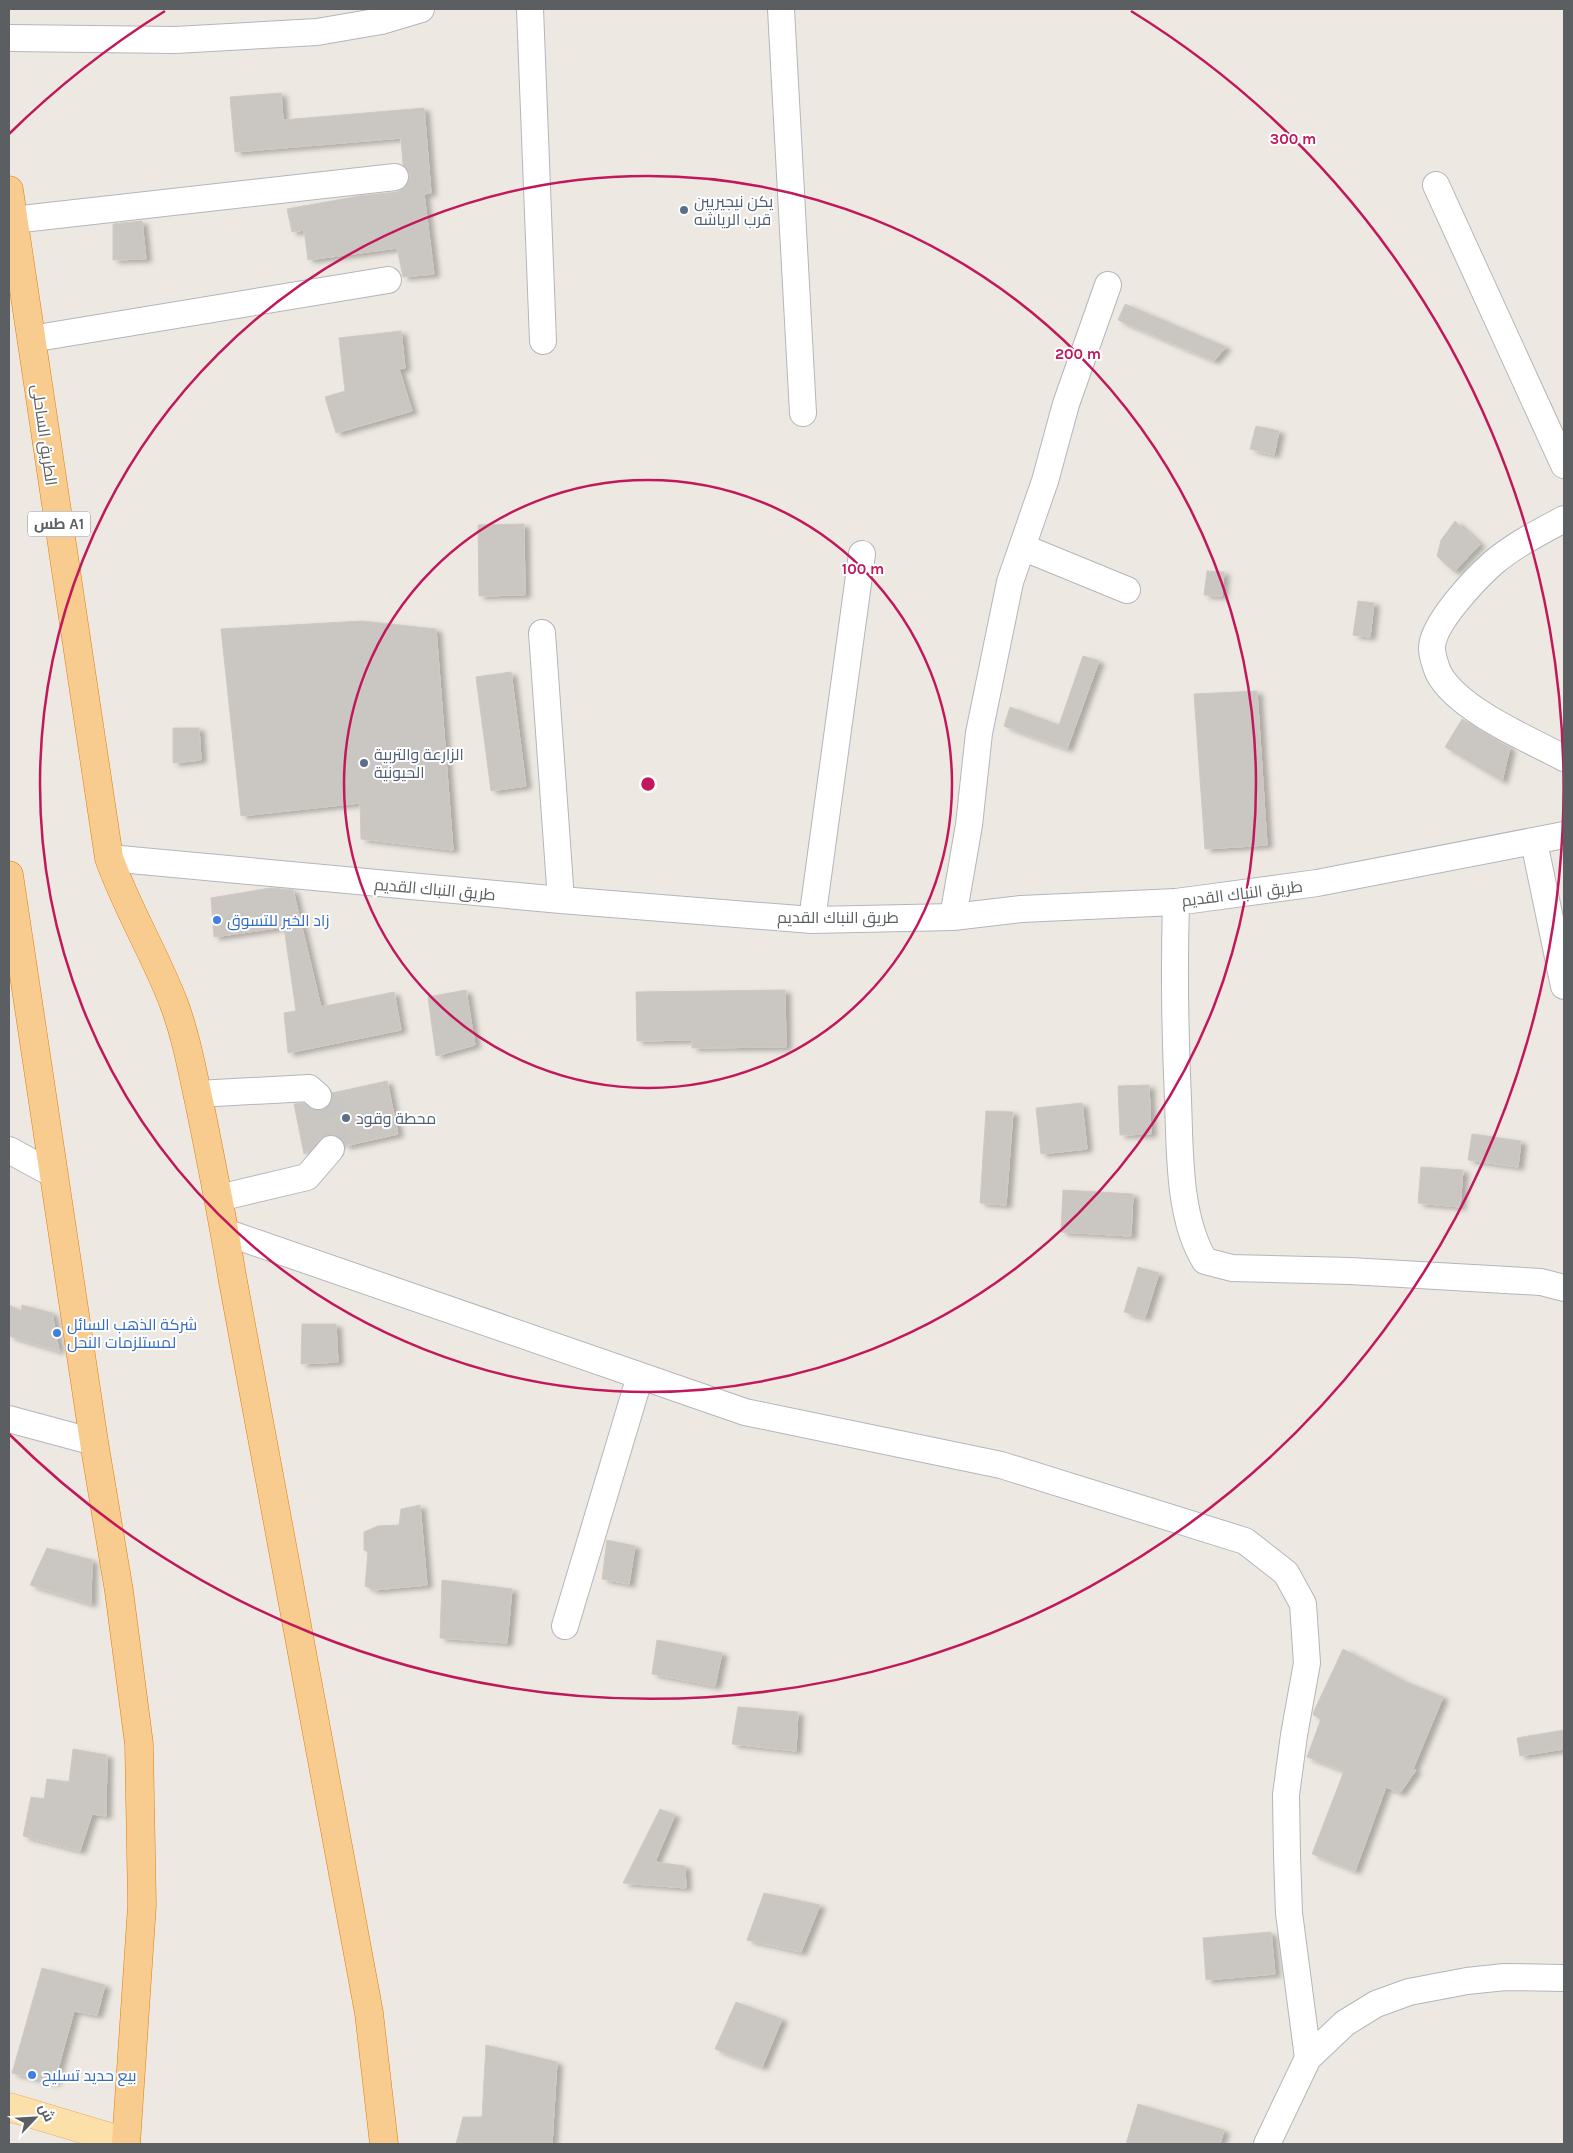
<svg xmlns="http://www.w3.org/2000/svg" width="1573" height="2153" font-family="Karla,Cairo,sans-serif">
<defs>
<filter id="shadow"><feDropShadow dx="5.5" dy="3" stdDeviation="2.5" flood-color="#0004"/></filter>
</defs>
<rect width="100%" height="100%" fill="#ede9e2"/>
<!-- building -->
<path fill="#cac6c2" stroke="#d1c9c1" filter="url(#shadow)" d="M 281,93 L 283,120 L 424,108 L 431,193 L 424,194 L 434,274 L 403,277 L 397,248 L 308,260 L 304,230 L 292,232 L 287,209 L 359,196 L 397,192 L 403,189 L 408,183 L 410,175 L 403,165 L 401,138 L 235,152 L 230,97 Z
M 142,221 L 146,259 L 113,260 L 113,224 Z
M 1125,304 L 1226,347 L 1214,361 L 1118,320 Z
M 401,331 L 405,368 L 399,369 L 412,411 L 336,433 L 325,397 L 345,391 L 339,338 Z
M 1256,426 L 1279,431 L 1274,455 L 1250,449 Z
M 1455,521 L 1480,544 L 1454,572 L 1437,556 L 1441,540 Z
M 524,524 L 525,595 L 479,596 L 478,525 Z
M 1207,571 L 1224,572 L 1222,596 L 1204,595 Z
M 1358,601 L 1374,603 L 1370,637 L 1353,635 Z
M 362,621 L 436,629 L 453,850 L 361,839 L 360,803 L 241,816 L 221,629 Z
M 1083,656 L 1099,661 L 1067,749 L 1004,726 L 1010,707 L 1059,725 Z
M 511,672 L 526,786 L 491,791 L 476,677 Z
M 1257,691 L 1267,845 L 1205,849 L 1194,694 Z
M 1462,719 L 1510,748 L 1502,781 L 1445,747 Z
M 173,728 L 199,728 L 201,760 L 173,763 Z
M 270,888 L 293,890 L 321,1007 L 394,992 L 401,1030 L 288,1053 L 284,1013 L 296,1011 L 284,927 L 214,937 L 211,898 Z
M 466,990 L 475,1045 L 436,1056 L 428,997 Z
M 785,990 L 786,1047 L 692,1048 L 692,1040 L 637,1041 L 636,992 Z
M 387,1081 L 398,1134 L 345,1146 L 340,1137 L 333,1134 L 326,1135 L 320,1139 L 308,1153 L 304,1154 L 294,1104 L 304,1103 L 315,1111 L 322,1110 L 329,1106 L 333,1099 L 332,1093 Z
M 1149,1085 L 1151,1134 L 1120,1135 L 1118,1086 Z
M 1082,1103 L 1087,1149 L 1041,1154 L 1036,1108 Z
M 986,1111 L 1013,1112 L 1006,1205 L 980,1203 Z
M 1472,1134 L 1521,1141 L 1518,1167 L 1468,1160 Z
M 1421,1167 L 1463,1170 L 1460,1207 L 1418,1203 Z
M 1063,1190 L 1133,1194 L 1131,1236 L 1061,1232 Z
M 1138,1267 L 1159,1273 L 1145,1318 L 1124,1312 Z
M 9,1305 L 21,1311 L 22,1305 L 52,1313 L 59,1351 L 9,1336 Z
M 302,1324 L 336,1324 L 338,1362 L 301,1364 Z
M 420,1505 L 427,1585 L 374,1590 L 365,1586 L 368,1552 L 364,1550 L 364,1532 L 378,1526 L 399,1525 L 401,1509 Z
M 607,1540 L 635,1546 L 629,1584 L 602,1579 Z
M 47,1548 L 92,1560 L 91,1604 L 30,1585 Z
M 442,1580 L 512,1589 L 507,1643 L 440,1638 Z
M 657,1640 L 722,1653 L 715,1686 L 652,1674 Z
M 1343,1649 L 1404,1681 L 1443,1697 L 1413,1769 L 1416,1770 L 1400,1793 L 1386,1787 L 1355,1871 L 1312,1854 L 1344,1771 L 1307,1757 L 1321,1719 L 1313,1715 L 1314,1711 Z
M 738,1707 L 798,1712 L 796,1751 L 732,1744 Z
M 1564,1730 L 1564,1749 L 1520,1756 L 1517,1738 Z
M 73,1749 L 107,1755 L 106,1816 L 92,1814 L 80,1851 L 23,1836 L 31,1797 L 44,1799 L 47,1779 L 69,1782 Z
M 660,1809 L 675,1815 L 655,1862 L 685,1866 L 686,1888 L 623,1883 Z
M 764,1893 L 820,1905 L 801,1952 L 747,1940 Z
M 1271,1932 L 1275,1974 L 1206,1980 L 1203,1938 Z
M 42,1968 L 105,1985 L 97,2015 L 74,2011 L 54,2083 L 12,2073 Z
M 736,2002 L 782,2019 L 762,2067 L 715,2049 Z
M 486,2045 L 557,2062 L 552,2144 L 456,2144 L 463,2117 L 482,2117 Z
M 1138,2104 L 1224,2130 L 1220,2144 L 1126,2144 Z"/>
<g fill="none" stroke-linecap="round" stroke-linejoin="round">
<!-- minor-tunnel -->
<path stroke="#c8c6c2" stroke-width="26" stroke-dasharray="26 13" stroke-linecap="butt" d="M 318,1096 L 332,1110 L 337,1137 L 331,1149"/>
<!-- minor casing -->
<g stroke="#b3b6b9" stroke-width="28">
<path id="minor" d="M 530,9 L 543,341
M 781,9 L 803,413
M 9,38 L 175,40 L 317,32 L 381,21 L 421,9
M 1436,185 L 1564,465
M 13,220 L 395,177
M 31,339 L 388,280
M 1564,519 C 1540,532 1514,545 1493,563 C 1475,579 1432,624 1432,648 C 1432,655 1436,668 1439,674 C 1459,710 1528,739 1564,758
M 1022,547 L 1127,590
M 542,633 L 561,900
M 1534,842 L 1564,986
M 109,858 L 561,900 L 812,920 L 953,917 L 1021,909 L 1176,902 L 1317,883 L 1564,835
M 1176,902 C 1174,968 1175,1034 1178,1100 C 1180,1150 1178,1218 1205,1261 L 1232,1268 L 1350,1271 L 1541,1282 L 1564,1288
M 953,917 L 969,825 L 979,733 L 1010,582 L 1045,481 L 1066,404 L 1108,285
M 812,920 L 862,554
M 197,1094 L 309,1088 L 318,1096
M 9,1150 L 53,1174
M 219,1198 L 307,1177 L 331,1149
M 225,1232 L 745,1412 L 1001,1465 L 1245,1541 L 1286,1573 L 1303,1604 L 1307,1663 L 1294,1735 L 1286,1795 L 1287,1856 L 1289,1913 L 1308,2058
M 9,1419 L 94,1442
M 565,1626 L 640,1376
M 1267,2144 L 1308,2058 L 1345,2023 L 1376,2004 L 1409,1992 L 1467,1981 L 1505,1977 L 1564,1978"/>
</g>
<!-- major casing -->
<g stroke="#eaac5e" stroke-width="29">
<path id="major" d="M 9,2107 L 126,2142"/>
</g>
<!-- highway casing -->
<g stroke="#e47c0b" stroke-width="29">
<path id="highway" d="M 9,190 L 109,858 C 127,909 155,954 174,1004 C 187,1039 193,1075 201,1111 C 212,1166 223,1220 232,1276 L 369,2013 L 384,2144
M 9,875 L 94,1442 L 119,1591 L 139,1744 L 142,1905 L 126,2144"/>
</g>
<!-- minor -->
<use href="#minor" stroke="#fff" stroke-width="26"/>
<!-- major -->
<use href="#major" stroke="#fbe0a9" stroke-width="28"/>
<!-- highway -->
<use href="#highway" stroke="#f8cb8e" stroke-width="28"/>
</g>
<!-- distance rings -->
<g fill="none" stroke="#c2185b" stroke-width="2.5">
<circle cx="648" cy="784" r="304"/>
<circle cx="648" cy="784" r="608"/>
<path d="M9 134A912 912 0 0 1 165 11M1131 11A912 912 0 1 1 9 1434"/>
</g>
<!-- markers -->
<g fill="#5c6f8a" stroke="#fff" stroke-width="2">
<circle cx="684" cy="210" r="5"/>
<circle cx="364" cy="763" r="5"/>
<circle cx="346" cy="1118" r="5"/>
</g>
<g fill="#3f7fe0" stroke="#fff" stroke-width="2">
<circle cx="217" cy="920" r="5"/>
<circle cx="57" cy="1333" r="5"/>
<circle cx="32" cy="2075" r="5"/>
</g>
<g text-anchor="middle" stroke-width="4" stroke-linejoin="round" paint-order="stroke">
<!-- shield labels -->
<rect fill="#fff" stroke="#8c8f91" stroke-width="1" x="28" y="511.5" width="62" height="25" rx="4"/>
<g font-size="15" font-weight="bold" fill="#5b5f62">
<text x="59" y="529">طس A1</text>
</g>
<!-- service labels -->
<g font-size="16" fill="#4e5e75" stroke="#fff" text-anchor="start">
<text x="694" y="207">يكن نيجيريين<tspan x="694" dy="18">قرب الرياشه</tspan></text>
<text x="374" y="760">الزارعة والتربية<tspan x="374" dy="18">الحيونية</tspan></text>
<text x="356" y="1124">محطة وقود</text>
</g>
<!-- street labels -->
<g font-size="16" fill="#5b5f62" stroke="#fff">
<text transform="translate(45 435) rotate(82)" y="6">الطريق الساحلى</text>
<text transform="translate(435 889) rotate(5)" y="6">طريق النباك القديم</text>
<text transform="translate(1242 893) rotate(-7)" y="6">طريق النباك القديم</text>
<text x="838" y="923">طريق النباك القديم</text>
</g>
<!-- shop labels -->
<g font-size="16" fill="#366cbe" stroke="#fff" text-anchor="start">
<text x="227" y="926">زاد الخير للتسوق</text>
<text x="67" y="1330">شركة الذهب السائل<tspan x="67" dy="18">لمستلزمات النحل</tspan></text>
<text x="42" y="2081">بيع حديد تسليح</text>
</g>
</g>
<circle cx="648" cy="784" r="8" fill="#c2185b" stroke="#fff" stroke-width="2.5"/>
<g font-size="15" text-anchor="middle" font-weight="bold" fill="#c2185b" stroke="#fff" stroke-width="4" stroke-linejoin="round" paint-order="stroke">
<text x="1293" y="144">300 m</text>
<text x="1078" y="359">200 m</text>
<text x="863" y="574">100 m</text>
</g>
<!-- border -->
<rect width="1573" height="2153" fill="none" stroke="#5b5f62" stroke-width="20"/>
<!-- north arrow -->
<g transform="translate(35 2118) rotate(65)" stroke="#ffffff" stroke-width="4" paint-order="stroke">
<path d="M0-4L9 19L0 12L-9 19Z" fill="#5b5f62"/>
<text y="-8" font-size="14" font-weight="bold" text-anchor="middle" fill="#5b5f62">ش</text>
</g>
</svg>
